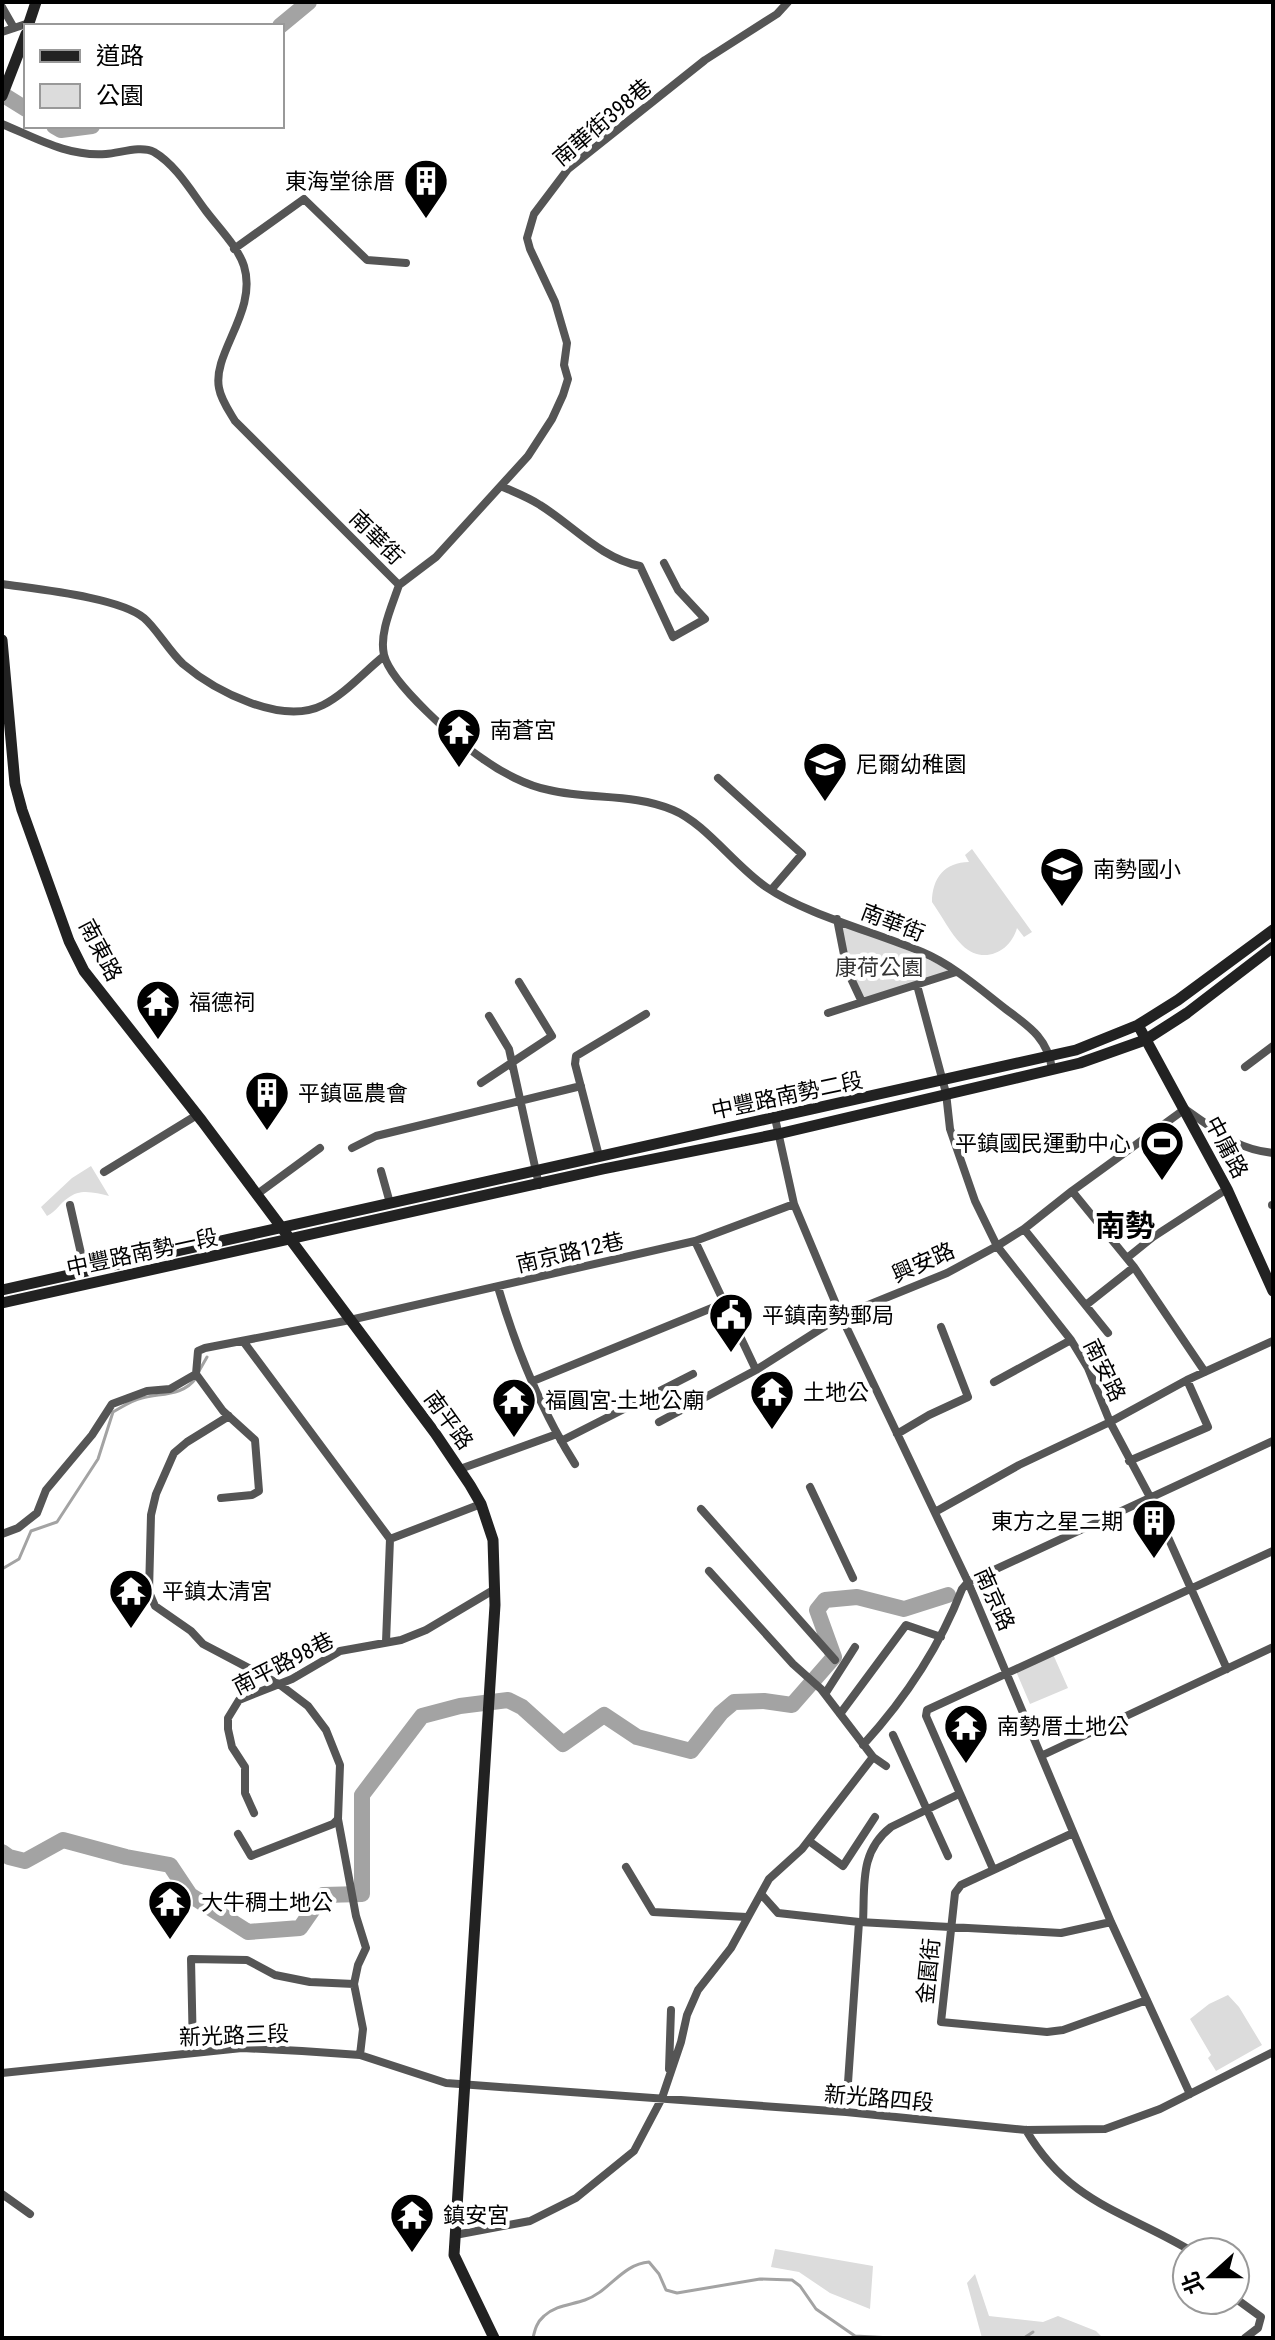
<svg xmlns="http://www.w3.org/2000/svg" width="1275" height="2340" font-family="'Roboto Condensed','Noto Sans TC',sans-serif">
<rect width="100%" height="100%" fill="#fff"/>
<!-- green -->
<path fill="#dcdcdc" d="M 972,849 L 1032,932 L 1024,937 L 1017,928 C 1010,953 982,965 962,945 C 950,933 942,916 932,902 C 932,878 945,862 969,862 L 965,855 Z
M 837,919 L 956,972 L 862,1002 Z
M 91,1166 L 109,1196 C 95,1193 81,1188 68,1198 C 60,1203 57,1211 47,1216 L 41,1207 L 72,1178 Z
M 1052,1652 L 1068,1688 L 1030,1704 L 1015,1669 Z
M 1228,1995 L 1239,2007 L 1262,2045 L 1216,2071 L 1208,2058 L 1211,2055 L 1190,2019 L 1209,2004 Z
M 775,2249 L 873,2266 L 870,2309 L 830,2293 L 799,2272 L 771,2267 Z
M 975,2274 L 989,2316 L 1043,2322 L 1058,2316 L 1096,2331 L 1103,2338 L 1044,2336 L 1043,2338 L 982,2338 L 967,2283 Z"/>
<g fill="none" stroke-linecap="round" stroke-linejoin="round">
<!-- stream -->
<path stroke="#a3a3a3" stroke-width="3" d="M 199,1371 L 207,1357
M 2,1569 L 19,1559 L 31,1531 L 57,1522 L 98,1459 L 113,1412 C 122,1407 132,1400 142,1398 C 162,1393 183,1396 196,1378
M 533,2338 C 535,2329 537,2322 544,2316 C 556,2305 571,2305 585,2300 C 609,2292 622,2264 649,2262 L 659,2274 L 666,2290 L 677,2293 L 760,2279 L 792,2280 L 800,2286 L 816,2309 L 855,2336 L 892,2338
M 1024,2338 L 1033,2332"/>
<!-- river -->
<path stroke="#a3a3a3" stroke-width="16" d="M 280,26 L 309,2
M 2,94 L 26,109
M 54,126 L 61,130 L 92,126
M 2,1852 L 9,1857 L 25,1861 L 63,1840 L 126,1857 L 170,1865 L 190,1895 L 248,1932 L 300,1928 L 323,1895 L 362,1894 L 362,1795 L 422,1716 L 460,1706 L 508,1700 L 522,1707 L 563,1744 L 604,1715 L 637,1737 L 691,1751 L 721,1713 L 734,1702 L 764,1701 L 792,1705 L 834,1657 L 817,1610 L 825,1600 L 857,1597 L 904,1609 L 948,1595"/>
<!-- street -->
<path stroke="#555" stroke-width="8" d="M 2,7 L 14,28
M 2,32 L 29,23
M 2,124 C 36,138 68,157 106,154 C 120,153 141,145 154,152 C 176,165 191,191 206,211 C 218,227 238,247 244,266 C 258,311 212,353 219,388 C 221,400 229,411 235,421 L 399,585 C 392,606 379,633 384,655 C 391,684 458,742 483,759 C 501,772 527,786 549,790 C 591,800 633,793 673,810 C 705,823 735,866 766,887 C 807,915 875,932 922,952 C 953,965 980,989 1007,1010 C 1030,1027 1048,1039 1052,1069
M 234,249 L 304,199 L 367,260 L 406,263
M 501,486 C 514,492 528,497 540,505 C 574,526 600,558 640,566 L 673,637 L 705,619 L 678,590 L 664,563
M 2,584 C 35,589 119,597 144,618 C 156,628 169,651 183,664 C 215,691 282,726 323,705 C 345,694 365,671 384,656
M 399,585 L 436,557 L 528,456 L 552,419 L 563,395 L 568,379 L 564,365 L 567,343 L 555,302 L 530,249 L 527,238 L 534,214 L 568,169 L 705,60 L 777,14 L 788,2
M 718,778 L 802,854 L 771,890
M 837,919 L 847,970 L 862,1002
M 917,985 L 946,1093 L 950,1129 L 975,1201 L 997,1246 L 1071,1340 L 1088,1368 L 1110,1422 L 1150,1497 L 1227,1669
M 828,1013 L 956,972
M 489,1016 L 509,1049 L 539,1185
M 1245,1067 L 1273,1046
M 481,1083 L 552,1036 L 519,982
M 775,1118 L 794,1204 L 841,1316 L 968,1582 L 1111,1922 L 1190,2094
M 352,1148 L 376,1136 L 581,1086
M 599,1156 L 575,1064 L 576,1056 L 646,1014
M 381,1171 L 390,1203
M 104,1172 L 197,1115
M 1072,1191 L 1134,1267 L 1205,1372
M 256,1195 L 320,1148
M 70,1205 L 85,1271
M 1272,1205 L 1273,1205
M 1024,1229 L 1108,1333
M 695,1241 L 756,1370
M 1127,1258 L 1153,1237 L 1227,1189
M 498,1287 C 516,1348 541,1410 575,1464
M 1086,1305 L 1134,1267
M 243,1341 L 390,1539
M 196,1374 L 198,1351 L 205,1348 L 350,1320 L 695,1241 L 794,1204
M 196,1374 L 223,1411 L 255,1440 L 259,1491 L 252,1495 L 221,1498
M 533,1381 L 724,1303
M 994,1382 L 1071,1340
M 229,1416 L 187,1442 L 174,1453 L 156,1494 L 151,1515 L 149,1592 L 155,1606 L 191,1631 L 203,1644 L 279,1684 L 308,1706 L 326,1730 L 340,1765 L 338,1819 L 333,1824 L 251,1856 L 238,1834
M 659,1422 L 756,1370 L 841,1316 L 947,1273 L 997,1246 L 1024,1229 L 1072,1191 L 1185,1109 C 1216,1130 1234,1149 1273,1153
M 897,1434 L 929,1415 L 968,1397 L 941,1327
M 561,1441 L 693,1374
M 1129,1461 L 1208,1427 L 1187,1380
M 460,1469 L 557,1434
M 810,1487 L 853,1578
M 701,1509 L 835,1660
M 935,1512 L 1019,1465 L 1110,1422 L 1187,1380 L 1273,1341
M 2,1534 L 18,1528 L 37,1513 L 46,1490 L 92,1435 L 112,1404 L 147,1391 L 170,1389 L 196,1374
M 709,1571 L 793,1664 L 821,1689 L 873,1757 L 886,1766
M 386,1642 L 390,1539 L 481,1504
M 825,1694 L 855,1647
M 840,1714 L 906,1625 L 941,1637
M 893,1735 L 948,1856
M 863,1745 C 904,1700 940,1646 962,1589 L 968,1582 L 1273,1441
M 1043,1755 L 1273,1647
M 254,1813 L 245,1793 L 245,1767 L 232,1747 L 228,1729 L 228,1718 L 239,1700 L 292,1679 L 340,1651 L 401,1640 L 426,1630 L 495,1589
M 338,1819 L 356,1916 L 366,1948 L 358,1965 L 354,1984 L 363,2029 L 360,2055
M 1073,1833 L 961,1885 L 955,1893 L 941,2022 L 1047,2032 L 1063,2030 L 1147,2000
M 809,1841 L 843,1866 L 875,1817
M 626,1867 L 653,1912 L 747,1917
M 993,1869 L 926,1716 L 927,1710 L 1273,1551
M 761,1894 L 778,1913 L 859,1922 L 1061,1933 L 1111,1922
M 863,1922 C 865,1885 859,1852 891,1827 L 959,1794
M 193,2052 L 191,1959 L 247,1960 L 275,1975 L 310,1982 L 354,1984
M 669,2069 L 671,2010
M 2,2073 L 242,2048 L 302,2051 L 360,2055 L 446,2083 L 846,2112 L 1026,2130 L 1105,2129 L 1160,2109 L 1273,2052
M 846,2112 L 859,1922
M 1026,2130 C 1069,2204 1127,2212 1193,2252
M 2,2194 L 30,2214
M 455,2235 L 530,2221 L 576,2198 L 634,2151 L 662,2098 L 681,2042 L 687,2015 L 698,1990 L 731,1948 L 769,1879 L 802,1849 L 873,1757
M 1235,2298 L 1261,2317 L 1258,2328 L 1245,2338"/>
<!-- secondary -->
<path stroke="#222" stroke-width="11" d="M 28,26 L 36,2
M 2,96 L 26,34
M 2,640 L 15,784 L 22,810 L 69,941 L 84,971 L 202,1121 L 435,1433 L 470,1485 L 481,1504 L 493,1540 L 495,1605 L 454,2255 L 494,2338
M 1138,1025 L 1227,1189 L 1273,1291
M 2,1290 L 1076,1050 L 1138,1025 L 1178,1000 L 1273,930
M 2,1303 L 603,1169 L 778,1134 L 1080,1063 L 1145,1040 L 1187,1013 L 1273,947"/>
</g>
<!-- icons -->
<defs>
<g id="building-pin" transform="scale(2.3)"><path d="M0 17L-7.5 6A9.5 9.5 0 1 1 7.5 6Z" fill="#000" stroke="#fff"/><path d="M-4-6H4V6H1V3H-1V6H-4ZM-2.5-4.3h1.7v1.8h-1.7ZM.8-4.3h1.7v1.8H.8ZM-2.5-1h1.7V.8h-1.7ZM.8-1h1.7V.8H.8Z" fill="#fff"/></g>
<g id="temple-pin" transform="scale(2.3)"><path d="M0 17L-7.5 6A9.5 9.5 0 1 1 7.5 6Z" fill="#000" stroke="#fff"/><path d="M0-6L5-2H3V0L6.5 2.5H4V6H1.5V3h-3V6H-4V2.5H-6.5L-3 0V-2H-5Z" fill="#fff"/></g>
<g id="school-pin" transform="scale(2.3)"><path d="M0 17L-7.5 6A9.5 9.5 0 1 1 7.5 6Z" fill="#000" stroke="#fff"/><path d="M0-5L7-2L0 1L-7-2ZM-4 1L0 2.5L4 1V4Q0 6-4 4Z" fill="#fff"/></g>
<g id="stadium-pin" transform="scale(2.3)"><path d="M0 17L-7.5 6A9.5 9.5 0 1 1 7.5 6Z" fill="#000" stroke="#fff"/><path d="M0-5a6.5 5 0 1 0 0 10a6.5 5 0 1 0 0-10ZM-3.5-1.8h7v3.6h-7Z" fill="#fff"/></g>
<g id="civic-pin" transform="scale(2.3)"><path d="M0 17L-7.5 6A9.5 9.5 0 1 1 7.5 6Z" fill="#000" stroke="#fff"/><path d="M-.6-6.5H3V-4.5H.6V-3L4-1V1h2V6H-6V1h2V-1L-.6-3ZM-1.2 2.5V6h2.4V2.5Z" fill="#fff"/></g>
</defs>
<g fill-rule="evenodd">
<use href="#building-pin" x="426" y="181"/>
<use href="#temple-pin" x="459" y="730"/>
<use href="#school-pin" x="825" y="764"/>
<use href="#school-pin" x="1062" y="869"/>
<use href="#temple-pin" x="158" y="1002"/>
<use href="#building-pin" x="267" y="1093"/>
<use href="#stadium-pin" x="1162" y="1143"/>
<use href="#civic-pin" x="731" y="1315"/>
<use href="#temple-pin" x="772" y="1392"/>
<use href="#temple-pin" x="514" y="1400"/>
<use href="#building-pin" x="1154" y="1521"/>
<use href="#temple-pin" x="131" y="1591"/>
<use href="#temple-pin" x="966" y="1726"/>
<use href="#temple-pin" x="170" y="1902"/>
<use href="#temple-pin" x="412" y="2215"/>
</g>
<g text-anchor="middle" stroke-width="8" stroke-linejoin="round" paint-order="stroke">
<!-- street labels -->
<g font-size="22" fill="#000" stroke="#fff">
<text transform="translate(602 122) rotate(-40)" y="8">南華街398巷</text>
<text transform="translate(377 537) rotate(45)" y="8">南華街</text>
<text transform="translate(893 922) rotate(21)" y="8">南華街</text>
<text transform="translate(101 950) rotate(62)" y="8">南東路</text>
<text transform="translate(787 1095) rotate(-12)" y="8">中豐路南勢二段</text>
<text transform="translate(1227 1147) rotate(62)" y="8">中庸路</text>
<text transform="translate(142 1252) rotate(-12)" y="8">中豐路南勢一段</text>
<text transform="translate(570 1252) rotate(-13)" y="8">南京路12巷</text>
<text transform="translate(923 1262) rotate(-24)" y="8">興安路</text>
<text transform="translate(1105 1370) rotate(64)" y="8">南安路</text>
<text transform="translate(449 1420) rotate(54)" y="8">南平路</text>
<text transform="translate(995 1599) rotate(66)" y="8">南京路</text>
<text transform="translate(283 1663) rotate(-27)" y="8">南平路98巷</text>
<text transform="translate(928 1971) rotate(-84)" y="8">金園街</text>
<text transform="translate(234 2035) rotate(-2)" y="8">新光路三段</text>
<text transform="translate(879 2098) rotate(5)" y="8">新光路四段</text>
</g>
<!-- poi labels -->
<g font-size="22" fill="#000" stroke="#fff" text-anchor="start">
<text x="395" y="189" text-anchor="end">東海堂徐厝</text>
<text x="490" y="738">南蒼宮</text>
<text x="856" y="772">尼爾幼稚園</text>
<text x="1093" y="877">南勢國小</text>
<text x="189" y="1010">福德祠</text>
<text x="298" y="1101">平鎮區農會</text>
<text x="1131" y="1151" text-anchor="end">平鎮國民運動中心</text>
<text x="762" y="1323">平鎮南勢郵局</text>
<text x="803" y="1400">土地公</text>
<text x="545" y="1408">福圓宮-土地公廟</text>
<text x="1123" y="1529" text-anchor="end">東方之星二期</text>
<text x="162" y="1599">平鎮太清宮</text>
<text x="997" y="1734">南勢厝土地公</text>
<text x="201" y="1910">大牛稠土地公</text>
<text x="443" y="2223">鎮安宮</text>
</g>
<!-- park labels -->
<g font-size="22" fill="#333" stroke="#fff">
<text x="879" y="975">康荷公園</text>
</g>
<!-- district labels -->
<g font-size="30" font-weight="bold" fill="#000" stroke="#fff">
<text x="1125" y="1236">南勢</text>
</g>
</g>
<!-- border -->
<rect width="1275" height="2340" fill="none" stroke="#000000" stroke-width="8"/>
<!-- legend -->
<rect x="24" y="24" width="260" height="104" fill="#ffffff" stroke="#999999" stroke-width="2"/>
<rect x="40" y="50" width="40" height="12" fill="#222222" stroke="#999999" stroke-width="2"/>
<text x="96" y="64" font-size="24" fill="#000000">道路</text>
<rect x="40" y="84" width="40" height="24" fill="#dcdcdc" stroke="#999999" stroke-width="2"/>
<text x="96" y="104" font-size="24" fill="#000000">公園</text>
<!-- north arrow -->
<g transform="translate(1211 2276) rotate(249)"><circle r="38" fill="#ffffff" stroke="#999999" stroke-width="2"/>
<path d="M0-6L14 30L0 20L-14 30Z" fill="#000000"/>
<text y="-12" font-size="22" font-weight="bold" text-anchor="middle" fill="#000000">北</text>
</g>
</svg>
